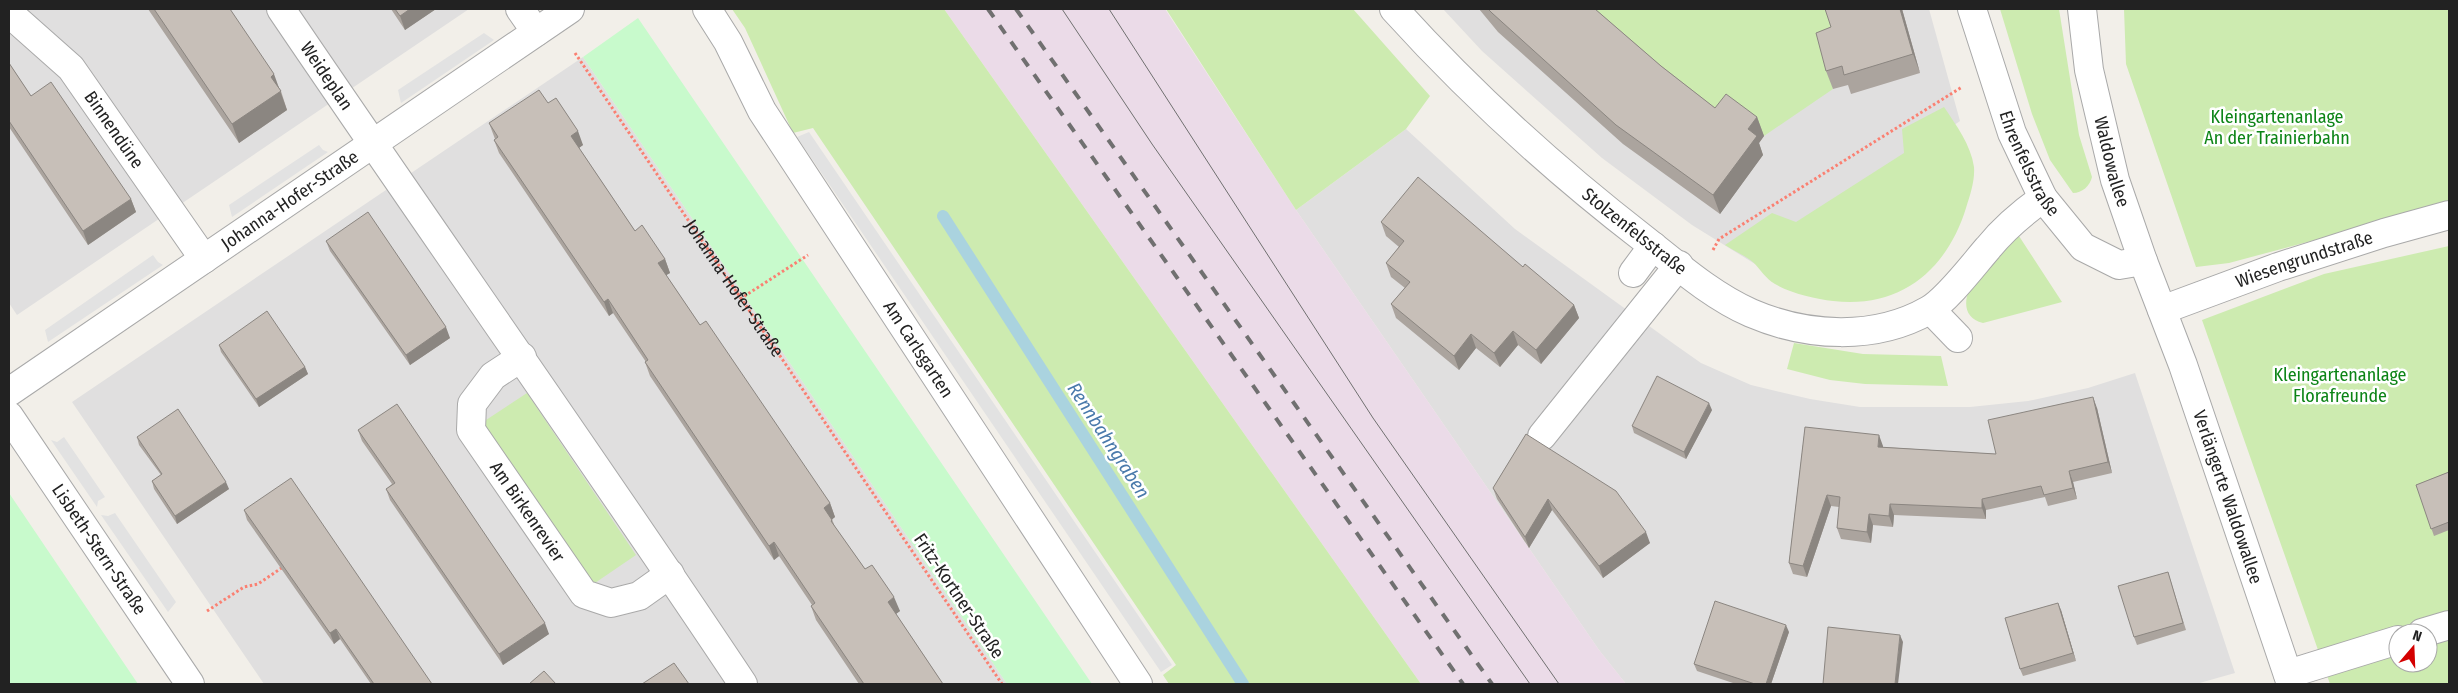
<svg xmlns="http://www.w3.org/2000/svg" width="2458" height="693" font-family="'Fira Sans Condensed',sans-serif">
<rect width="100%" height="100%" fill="#f2efe9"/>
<!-- residential -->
<path fill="#e0dfdf" d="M 9,9 L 469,9 L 17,315 L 9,303 Z
M 1443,9 L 1929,9 L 1960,121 L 1755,264 L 1692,225 L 1602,158 L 1482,51 Z
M 583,57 L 1007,684 L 264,684 L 72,402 Z
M 1406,129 L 1515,229 L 1674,344 L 1701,363 L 1751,385 L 1810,399 L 1860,407 L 1970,407 L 2028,401 L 2088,388 L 2135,373 L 2235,673 L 2196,684 L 1626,684 L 1599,650 L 1296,210 Z"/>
<!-- industrial -->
<path fill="#ebdbe8" d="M 944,9 L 1165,9 L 1296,210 L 1599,650 L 1626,684 L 1421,684 Z"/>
<!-- grass -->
<path fill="#cdebb0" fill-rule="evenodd" d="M 732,9 L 944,9 L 1421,684 L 1169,684 L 1163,675 L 1176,665 L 813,128 L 793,133 L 745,28 Z
M 1166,9 L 1353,9 L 1430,96 L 1406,129 L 1296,210 Z
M 1581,9 L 1827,9 L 1838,46 L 1823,52 L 1833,89 L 1764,136 L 1733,113 L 1722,127 Z
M 2000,9 L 2059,9 L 2079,135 L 2092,177 C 2090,186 2082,193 2073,193 L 2050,160 L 2032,114 Z
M 2124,9 L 2449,9 L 2449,204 L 2229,263 L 2196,267 L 2126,64 Z
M 1944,107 C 1956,125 1971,145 1974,167 C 1975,181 1970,195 1966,208 C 1947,270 1900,309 1833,301 C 1816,299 1790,293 1775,284 C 1765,278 1761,270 1754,263 C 1746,256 1734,251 1725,245 L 1772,213 L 1796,222 L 1904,153 L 1902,129 Z
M 2017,233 L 2062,302 L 1983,323 C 1966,319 1963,305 1969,290 Z
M 2449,246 L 2449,684 L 2330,684 L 2202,320 L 2324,274 ZM 2398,633 L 2428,633 L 2428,663 L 2398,663 Z
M 1794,343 L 1863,354 L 1941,356 L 1948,386 L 1865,384 L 1830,380 L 1787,369 Z
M 527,393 L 636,555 L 592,585 L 483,422 Z"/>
<!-- park -->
<path fill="#c8facc" d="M 638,18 L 1092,684 L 1007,684 L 583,57 Z
M 9,493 L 138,684 L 9,684 Z"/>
<!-- parking -->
<path fill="#e2e2e2" d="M 484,33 L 494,40 L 401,103 L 398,90 Z
M 809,132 L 1172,665 L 1161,672 L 797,137 Z
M 319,145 L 323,150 L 328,152 L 232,217 L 229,205 Z
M 153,255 L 158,262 L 163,265 L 48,342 L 45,330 Z
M 64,437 L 105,497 L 98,501 L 97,507 L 51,440 L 57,442 Z
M 115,513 L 176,602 L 168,612 L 101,515 L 108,516 Z"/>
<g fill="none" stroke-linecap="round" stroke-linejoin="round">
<!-- stream -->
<path stroke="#aad3df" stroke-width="12" d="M 943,216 L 1243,684"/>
<!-- minor casing -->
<g stroke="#a9a9a9" stroke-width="30">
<g id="minor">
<path id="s2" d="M 281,9 C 434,235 592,457 743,684"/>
<path d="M 520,9 L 536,32"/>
<path id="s3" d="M 707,9 L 728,42 L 762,111 L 1138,684"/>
<path id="s4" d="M 1394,9 C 1471,94 1552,168 1644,239 C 1677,265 1712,296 1751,313 C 1807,337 1875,341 1929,310 C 1947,300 1974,264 1988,248 C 2004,228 2022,213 2043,198"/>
<path id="s5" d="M 1972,9 L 2012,133 L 2043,198 L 2083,247 L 2119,265 L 2143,261"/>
<path id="s6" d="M 2082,9 L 2089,70 L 2115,180 L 2143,261 L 2183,365 L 2291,684"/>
<path id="s7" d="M 9,13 L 71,68 L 204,259"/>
<path d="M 1633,273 L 1653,246"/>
<path d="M 1931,310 L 1958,338"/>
<path id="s8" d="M 2162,310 L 2278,267 L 2384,233 L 2449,215"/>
<path id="s9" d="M 522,357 L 493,376 L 472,404 L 471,430 L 584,594 L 611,603 L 639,596 L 670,574"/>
<path id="s10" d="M 9,392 L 570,9"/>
<path id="s11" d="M 9,416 L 190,684"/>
<path d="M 1542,436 L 1679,265"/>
<path d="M 2422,633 L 2449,625"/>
<path d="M 2288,674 L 2398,640"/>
</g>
</g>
<!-- path -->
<g stroke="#fa8072" stroke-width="3" stroke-dasharray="2.5 2.5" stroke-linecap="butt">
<path id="s1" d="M 575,53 L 1002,684"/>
<path d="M 1713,250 L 1719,239 L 1962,87"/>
<path d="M 740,299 L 808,255"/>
<path d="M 207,611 L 244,587 L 258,584 L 283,567"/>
</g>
<!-- minor -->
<use href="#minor" stroke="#fff" stroke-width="28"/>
<!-- tram -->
<path stroke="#707070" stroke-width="1" d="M 1062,9 L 1152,144 L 1530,684
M 1109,9 L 1373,418 L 1559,684"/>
<!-- rail -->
<path stroke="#707070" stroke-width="4" stroke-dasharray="10 10" stroke-linecap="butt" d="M 988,9 L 1463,684
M 1016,9 L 1492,684"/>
</g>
<!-- wall -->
<path fill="#aba49e" d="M 148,9 L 230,9 L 281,91 L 287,110 L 239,143 Z
M 391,9 L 436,9 L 405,30 Z
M 1479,9 L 1595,9 L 1661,66 L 1715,108 L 1757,117 L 1764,136 L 1759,143 L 1763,155 L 1720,214 L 1623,144 L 1498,32 Z
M 1902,9 L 1920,73 L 1851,94 L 1848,85 L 1833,89 L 1826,71 L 1831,27 Z
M 9,63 L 31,96 L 131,199 L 136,212 L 88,245 L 9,127 Z
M 548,103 L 583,145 L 579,148 L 635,231 L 665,259 L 670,273 L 666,275 L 700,325 L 830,503 L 835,517 L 832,519 L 835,527 L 865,569 L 900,611 L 896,614 L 943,684 L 859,684 L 816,620 L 811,606 L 812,605 L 779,556 L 774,560 L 650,376 L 645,362 L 646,362 L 613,313 L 609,316 L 499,153 L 494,140 L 495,139 L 489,123 Z
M 1381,222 L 1523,267 L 1574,305 L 1579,318 L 1541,364 L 1518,345 L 1500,367 L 1476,348 L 1459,370 L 1396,318 L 1391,304 L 1405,288 L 1391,277 L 1386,263 L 1399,247 L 1386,236 Z
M 326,241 L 450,338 L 410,365 L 330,251 Z
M 219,345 L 305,367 L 308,374 L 259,407 L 221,352 Z
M 2097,408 L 2112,473 L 2073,482 L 2077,499 L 2048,506 L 2045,497 L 1986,510 L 1986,519 L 1894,515 L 1893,527 L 1873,525 L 1871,543 L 1841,539 L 1837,528 L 1839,507 L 1831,506 L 1807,577 L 1793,574 L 1789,563 L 1805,427 L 1883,446 L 1883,447 L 1996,454 Z
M 1712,410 L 1686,459 L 1634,433 L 1632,426 Z
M 358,430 L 549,634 L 503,665 L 390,500 L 386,489 L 392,484 L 362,441 Z
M 1526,434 L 1650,543 L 1603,578 L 1552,510 L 1529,548 L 1497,499 L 1493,488 Z
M 137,437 L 229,489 L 177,524 L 154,489 L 152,481 L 161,475 L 139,445 Z
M 2449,472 L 2449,530 L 2434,536 L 2416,485 Z
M 244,510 L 432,684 L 371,684 L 340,639 L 334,644 L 247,520 Z
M 2168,572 L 2186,630 L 2137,645 L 2134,637 Z
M 2061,610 L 2076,661 L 2023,676 L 2020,669 Z
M 1789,632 L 1771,684 L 1736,684 L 1697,671 L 1694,664 Z"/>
<!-- shaded-wall -->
<path fill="#8b8681" d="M 410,9 L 436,9 L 405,30 L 400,16 Z
M 1900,9 L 1902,9 L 1920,73 L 1913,54 Z
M 274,74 L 287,110 L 239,143 L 232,124 L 271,77 Z
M 1757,117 L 1764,136 L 1759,143 L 1763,155 L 1720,214 L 1713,195 L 1748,129 Z
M 578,131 L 583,145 L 576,150 L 571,136 Z
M 131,199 L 136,212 L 88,245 L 83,231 Z
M 665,259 L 670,273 L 663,277 L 658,263 Z
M 608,299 L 613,313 L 609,316 L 604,302 Z
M 1574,305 L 1579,318 L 1541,364 L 1536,350 Z
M 446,327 L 450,338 L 410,365 L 406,355 Z
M 1513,331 L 1518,345 L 1500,367 L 1494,353 Z
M 1471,334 L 1476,348 L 1459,370 L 1454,356 Z
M 305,367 L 308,374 L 259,407 L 256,399 Z
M 2093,397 L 2097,408 L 2112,473 L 2108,462 Z
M 1709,403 L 1712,410 L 1686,459 L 1684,452 Z
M 1879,435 L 1883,446 L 1882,458 L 1878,447 Z
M 2069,471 L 2073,482 L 2077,499 L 2073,488 Z
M 226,482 L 229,489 L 177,524 L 175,516 Z
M 1827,495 L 1831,506 L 1807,577 L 1803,566 Z
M 1548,499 L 1552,510 L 1529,548 L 1525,537 Z
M 1982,499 L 1986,510 L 1986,519 L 1982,508 Z
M 830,503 L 835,517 L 829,522 L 824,508 Z
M 1890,504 L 1894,515 L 1893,527 L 1889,516 Z
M 1869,514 L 1873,525 L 1871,543 L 1867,532 Z
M 1646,532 L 1650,543 L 1603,578 L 1599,566 Z
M 774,542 L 779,556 L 774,560 L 769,546 Z
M 894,597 L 900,611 L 893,616 L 888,602 Z
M 2058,603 L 2061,610 L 2076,661 L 2073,653 Z
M 545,623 L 549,634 L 503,665 L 499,654 Z
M 1786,625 L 1789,632 L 1771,684 L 1766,684 Z
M 336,629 L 340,639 L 334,644 L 330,633 Z
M 1900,635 L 1903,642 L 1898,684 L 1895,684 Z"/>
<!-- building -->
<path fill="#c7bfb8" stroke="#8b8681" d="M 154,9 L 230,9 L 274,74 L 271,77 L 281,91 L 232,124 Z
M 395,9 L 410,9 L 400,16 Z
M 1488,9 L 1595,9 L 1661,66 L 1715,108 L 1726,94 L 1757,117 L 1748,129 L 1757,136 L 1713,195 L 1616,125 L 1492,13 Z
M 1825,9 L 1900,9 L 1913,54 L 1844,75 L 1842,66 L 1826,71 L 1816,33 L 1831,27 Z
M 9,63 L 31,96 L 51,82 L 131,199 L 83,231 L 9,121 Z
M 539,90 L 548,103 L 556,98 L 578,131 L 571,136 L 635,231 L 642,225 L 665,259 L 658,263 L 700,325 L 706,321 L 830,503 L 824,508 L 832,520 L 831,521 L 865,569 L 872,565 L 894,597 L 888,602 L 943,684 L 864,684 L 811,606 L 815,603 L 774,542 L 769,546 L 645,362 L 648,360 L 608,299 L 604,302 L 494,140 L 498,137 L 489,123 Z
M 1418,177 L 1523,267 L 1525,264 L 1574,305 L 1536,350 L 1513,331 L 1494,353 L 1471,334 L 1454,356 L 1391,304 L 1410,282 L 1386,263 L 1404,241 L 1381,222 Z
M 368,212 L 446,327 L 406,355 L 326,241 Z
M 267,311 L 305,367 L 256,399 L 219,345 Z
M 1657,376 L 1709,403 L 1684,452 L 1632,426 Z
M 2093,397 L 2108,462 L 2069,471 L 2073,488 L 2044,495 L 2041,486 L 1982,499 L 1982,508 L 1890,504 L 1889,516 L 1869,514 L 1867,532 L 1837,528 L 1840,497 L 1827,495 L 1803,566 L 1789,563 L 1805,427 L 1879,435 L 1878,447 L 1996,454 L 1988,420 Z
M 397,404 L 545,623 L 499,654 L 386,489 L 395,483 L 358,430 Z
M 178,409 L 226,482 L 175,516 L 152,481 L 162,474 L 137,437 Z
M 1526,434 L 1616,491 L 1646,532 L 1599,566 L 1548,499 L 1525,537 L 1493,488 Z
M 2449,472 L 2449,522 L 2431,529 L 2416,485 Z
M 291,478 L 432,684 L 374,684 L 336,629 L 330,633 L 244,510 Z
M 2168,572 L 2183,623 L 2134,637 L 2118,586 Z
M 1715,601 L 1786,625 L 1766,684 L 1755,684 L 1694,664 Z
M 2058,603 L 2073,653 L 2020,669 L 2005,618 Z
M 1828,627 L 1900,635 L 1895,684 L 1823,684 Z
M 674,663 L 689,684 L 642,684 Z
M 544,671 L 556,684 L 529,684 Z"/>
<g text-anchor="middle" stroke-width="5" stroke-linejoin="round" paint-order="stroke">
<!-- street labels -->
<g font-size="18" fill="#222" stroke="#fff">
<text dy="6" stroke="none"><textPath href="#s2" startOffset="81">Weideplan</textPath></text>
<text dy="6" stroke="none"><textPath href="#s7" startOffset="158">Binnendüne</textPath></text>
<text dy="6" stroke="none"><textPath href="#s5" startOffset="165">Ehrenfelsstraße</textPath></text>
<text dy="6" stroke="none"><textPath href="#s6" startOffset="156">Waldowallee</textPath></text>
<text dy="6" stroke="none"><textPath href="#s10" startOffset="340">Johanna-Hofer-Straße</textPath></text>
<text dy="6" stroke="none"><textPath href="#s4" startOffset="328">Stolzenfelsstraße</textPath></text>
<text dy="6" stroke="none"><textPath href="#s8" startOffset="151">Wiesengrundstraße</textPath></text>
<text dy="6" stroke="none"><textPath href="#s1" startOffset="284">Johanna-Hofer-Straße</textPath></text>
<text dy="6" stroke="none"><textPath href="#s3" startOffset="401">Am Carlsgarten</textPath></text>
<text dy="6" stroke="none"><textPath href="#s6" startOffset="511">Verlängerte Waldowallee</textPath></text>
<text dy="6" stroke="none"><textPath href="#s9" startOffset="195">Am Birkenrevier</textPath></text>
<text dy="6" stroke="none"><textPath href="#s11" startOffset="161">Lisbeth-Stern-Straße</textPath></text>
<text transform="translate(959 596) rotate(56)" y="6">Fritz-Kortner-Straße</text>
</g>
<!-- park labels -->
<g font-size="18" fill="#0c8416" stroke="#fff">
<text x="2277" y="123">Kleingartenanlage<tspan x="2277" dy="21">An der Trainierbahn</tspan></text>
<text x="2340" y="381">Kleingartenanlage<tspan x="2340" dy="21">Florafreunde</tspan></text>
</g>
<!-- water labels -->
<g font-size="19" font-style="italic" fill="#4a7aab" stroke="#fff">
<text transform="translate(1109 440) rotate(57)" y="7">Rennbahngraben</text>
</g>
</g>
<!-- border -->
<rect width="2458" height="693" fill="none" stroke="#222222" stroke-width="20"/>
<!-- north arrow -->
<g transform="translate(2413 648) rotate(19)"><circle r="24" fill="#ffffff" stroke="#a7a7a7"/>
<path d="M0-4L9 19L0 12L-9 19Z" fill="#d40000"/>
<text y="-8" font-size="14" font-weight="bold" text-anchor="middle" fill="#222222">N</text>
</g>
</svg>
